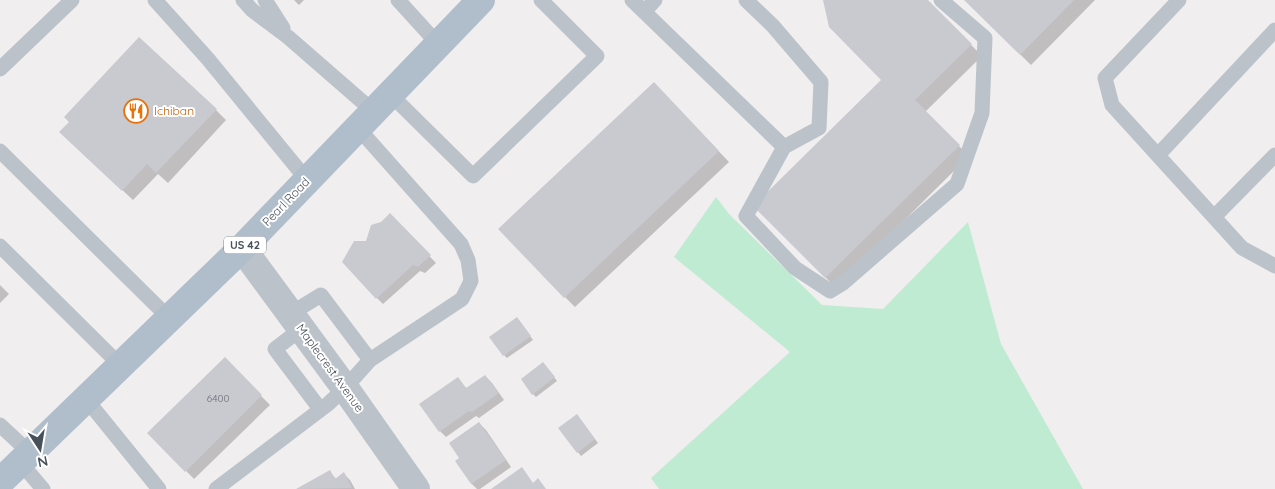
<svg xmlns="http://www.w3.org/2000/svg" width="1275" height="489" font-family="Quicksand,sans-serif">
<rect width="100%" height="100%" fill="#f0eeee"/>
<!-- green -->
<path fill="#bfebd2" d="M 716,197 L 729,214 L 822,305 L 883,309 L 968,222 L 1001,344 L 1083,489 L 659,489 L 651,478 L 790,352 L 674,257 Z"/>
<!-- shadow -->
<path fill="#0003" d="M 294,0 L 304,0 L 299,5 Z
M 825,0 L 927,0 L 982,56 L 925,112 L 969,156 L 836,288 L 755,206 L 883,80 Z
M 965,0 L 1095,0 L 1031,65 Z
M 664,94 L 729,162 L 575,307 L 565,297 Z
M 216,110 L 226,120 L 168,183 L 158,174 L 133,200 L 71,142 Z
M 390,215 L 436,263 L 425,273 L 420,271 L 383,304 L 377,298 L 367,242 Z
M 0,285 L 9,294 L 0,303 Z
M 520,322 L 533,340 L 507,358 L 504,355 Z
M 225,359 L 270,405 L 194,479 L 149,433 Z
M 546,367 L 557,381 L 536,397 L 533,394 Z
M 485,376 L 492,383 L 504,400 L 479,418 L 476,416 L 446,437 L 440,431 L 458,379 L 467,389 Z
M 580,419 L 598,443 L 581,456 L 560,429 Z
M 479,423 L 486,430 L 511,467 L 480,489 L 477,489 L 472,484 L 457,462 L 461,458 Z
M 330,472 L 337,480 L 344,474 L 350,480 L 355,489 L 298,489 Z"/>
<!-- building -->
<path fill="#c9cad0" d="M 823,0 L 928,0 L 972,44 L 915,100 L 960,145 L 825,278 L 753,206 L 881,80 L 829,27 Z
M 964,0 L 1074,0 L 1020,55 Z
M 139,37 L 217,109 L 156,173 L 147,164 L 122,191 L 59,132 L 69,122 L 64,117 Z
M 654,82 L 719,151 L 564,298 L 498,229 Z
M 390,213 L 431,255 L 418,267 L 413,265 L 376,299 L 342,262 L 354,241 L 366,241 L 371,225 L 381,222 Z
M 517,317 L 531,336 L 503,356 L 489,337 Z
M 225,357 L 262,395 L 185,472 L 147,433 Z
M 543,362 L 555,377 L 532,395 L 521,379 Z
M 485,375 L 499,393 L 472,412 L 469,411 L 439,432 L 419,404 L 458,377 L 466,388 Z
M 577,414 L 595,439 L 577,453 L 558,428 Z
M 479,422 L 506,460 L 471,484 L 455,461 L 459,458 L 449,443 Z
M 522,467 L 533,483 L 538,478 L 546,489 L 491,489 Z
M 330,470 L 335,479 L 344,472 L 352,488 L 296,489 Z"/>
<g fill="none" stroke-linecap="round" stroke-linejoin="round">
<!-- service -->
<path stroke="#bbc2ca" stroke-width="15" d="M 155,0 L 208,59 L 307,180
M 243,0 L 252,10 L 288,37 L 373,111
M 265,0 L 283,28
M 398,0 L 438,44
M 632,0 L 784,147 L 819,128 L 821,82 L 773,26 L 746,0
M 1179,0 L 1105,78 L 1112,105 L 1242,248 L 1275,266
M 644,12 L 655,0
M 0,69 L 72,0
M 390,94 L 473,176 L 597,56 L 541,0
M 784,147 L 746,216 L 795,268 L 830,291 L 843,283 L 957,184 L 982,113 L 985,38 L 941,0
M 0,151 L 169,318
M 1158,155 L 1275,30
M 1214,217 L 1275,155
M 0,246 L 120,365
M 290,314 L 321,295 L 370,360
M 301,329 L 275,349 L 320,409
M 86,399 L 159,489
M 0,425 L 30,453
M 20,462 L 43,489
M 216,489 L 328,404 L 345,388 L 370,360 L 462,299 L 471,281 L 468,260 L 461,244 L 358,128"/>
<!-- minor -->
<path stroke="#bbc2ca" stroke-width="28" d="M 242,248 L 345,388 L 416,489"/>
<!-- primary -->
<path stroke="#b0bdcb" stroke-width="28" d="M 0,482 L 242,248 L 481,0"/>
</g>
<!-- icons -->
<defs>
<g id="restaurant-ring" transform="scale(1.25)"><circle r="9.5" fill="#fff" stroke="#e8710a" stroke-width="1.5"/><path d="M-5-6h1v4h1v-4h1v4h1v-4h1v5L-1.5 .5V6h-2V.5L-5-1ZM5-6V6H3V1.5H1.5Q1.5-4 5-6Z" fill="#e8710a"/></g>
</defs>
<g fill-rule="evenodd">
<use href="#restaurant-ring" x="136" y="111"/>
</g>
<g text-anchor="middle" stroke-width="4" stroke-linejoin="round" paint-order="stroke">
<!-- number labels -->
<g font-size="10" fill="#686f78">
<text x="218" y="402">6400</text>
</g>
<!-- shield labels -->
<rect fill="#fff" stroke="#7f858c" stroke-width="1" x="224" y="236.5" width="42" height="17" rx="4"/>
<g font-size="11" font-weight="bold" fill="#48515a">
<text x="245" y="249">US 42</text>
</g>
<!-- food labels -->
<g font-size="12" fill="#c56008" stroke="#fff" text-anchor="start">
<text x="154" y="115">Ichiban</text>
</g>
<!-- street labels -->
<g font-size="12" fill="#48515a" stroke="#fff">
<text transform="translate(286 202) rotate(-46)" y="4">Pearl Road</text>
<text transform="translate(330 368) rotate(54)" y="4">Maplecrest Avenue</text>
</g>
</g>
<!-- north arrow -->
<g transform="translate(40 449) rotate(168)" stroke="#ffffff" stroke-width="4" paint-order="stroke">
<path d="M0-4L9 19L0 12L-9 19Z" fill="#48515a"/>
<text y="-8" font-size="14" font-weight="bold" text-anchor="middle" fill="#48515a">N</text>
</g>
</svg>
